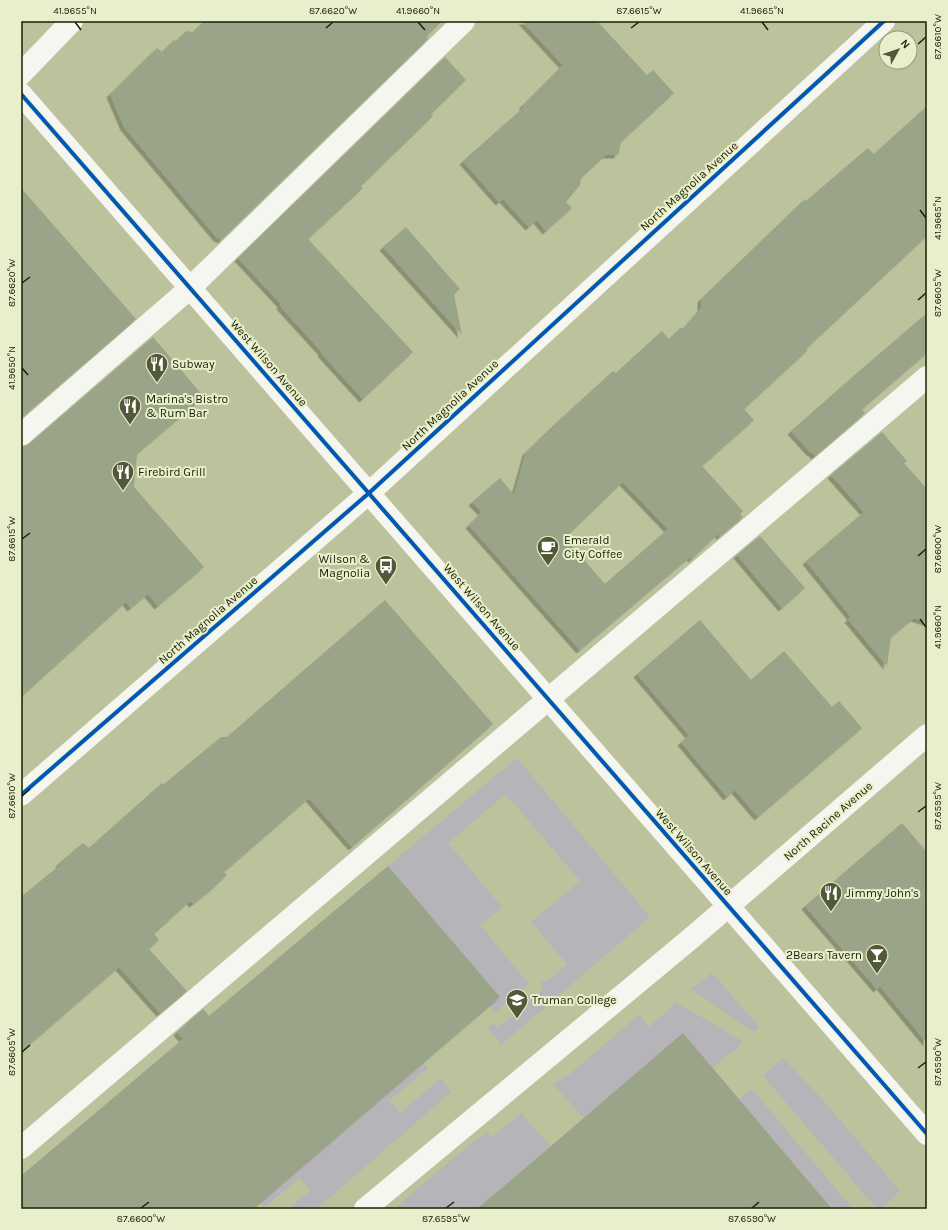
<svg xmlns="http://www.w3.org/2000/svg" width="948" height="1230" font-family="Karla,sans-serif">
<defs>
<filter id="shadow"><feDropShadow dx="-3.5" dy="3.5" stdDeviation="0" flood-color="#0004"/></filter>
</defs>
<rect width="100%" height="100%" fill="#bcc29c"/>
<!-- green -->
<path fill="#b6b4b9" d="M 517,758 L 650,917 L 501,1045 L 488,1028 L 494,1023 L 498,1028 L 543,989 L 539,984 L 545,980 L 546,982 L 567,964 L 531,922 L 580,881 L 506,794 L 448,843 L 502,907 L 480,925 L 529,984 L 495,1013 L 489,1006 L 500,997 L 388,866 Z
M 712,973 L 759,1027 L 754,1032 L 691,989 Z
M 676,1003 L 707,1020 L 742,1041 L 741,1044 L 712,1068 L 683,1033 L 584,1118 L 553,1084 L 570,1074 L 639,1015 L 649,1027 Z
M 783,1058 L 822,1099 L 900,1191 L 881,1209 L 877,1209 L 763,1076 Z
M 424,1063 L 428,1068 L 389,1101 L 400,1113 L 441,1078 L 451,1092 L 320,1206 L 314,1209 L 288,1209 L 310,1190 L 299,1178 L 264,1208 L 260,1203 Z
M 752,1089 L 853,1209 L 832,1209 L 739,1099 Z
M 521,1113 L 550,1146 L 477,1209 L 394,1209 L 450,1161 L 486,1132 L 492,1137 Z"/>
<!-- building -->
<path fill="#9aa489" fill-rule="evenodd" filter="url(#shadow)" d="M 204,21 L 442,21 L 427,36 L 428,39 L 221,240 L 219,238 L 218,239 L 124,127 L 110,94 L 157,48 L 162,52 L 174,40 L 176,41 L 186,31 L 193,32 Z
M 522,21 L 597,21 L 647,75 L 653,70 L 674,93 L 621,142 L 618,155 L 606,155 L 581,178 L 580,185 L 566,202 L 572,208 L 546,231 L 537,220 L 529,227 L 503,199 L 499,202 L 463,161 L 523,108 L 523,105 L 563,65 Z
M 445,57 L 466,80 L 431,114 L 433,116 L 361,186 L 363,188 L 308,239 L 413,352 L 363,399 L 321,353 L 322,352 L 280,306 L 281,304 L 238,258 Z
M 927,106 L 927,236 L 806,349 L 808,350 L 744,409 L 754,420 L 702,466 L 743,511 L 740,514 L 743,517 L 720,536 L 718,534 L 692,559 L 690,557 L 580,650 L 469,525 L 482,512 L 472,502 L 500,478 L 514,495 L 526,452 L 556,423 L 613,371 L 616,373 L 662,331 L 669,339 L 680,328 L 684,328 L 701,308 L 701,299 L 805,199 L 806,201 L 868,148 L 874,154 ZM 623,482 L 668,529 L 605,584 L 565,538 Z
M 21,188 L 136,319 L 21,418 Z
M 406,227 L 460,289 L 454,294 L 462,335 L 383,247 Z
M 927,313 L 927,353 L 862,409 L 865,413 L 815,456 L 811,452 L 811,453 L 791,431 L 857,373 Z
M 153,337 L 204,397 L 137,454 L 134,487 L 204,567 L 158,606 L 148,594 L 131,608 L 126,602 L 21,697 L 21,447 L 29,444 Z
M 882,432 L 907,461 L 904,463 L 927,489 L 927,622 L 914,618 L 891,637 L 887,666 L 848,619 L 851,617 L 806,561 L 864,512 L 831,475 Z
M 760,536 L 805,588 L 782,608 L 737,555 Z
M 385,600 L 493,724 L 352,847 L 309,798 L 224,872 L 227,875 L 212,889 L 193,904 L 190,901 L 154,934 L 159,940 L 149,949 L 187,991 L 160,1013 L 119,967 L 21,1052 L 21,897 L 60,865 L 59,863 L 83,843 L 89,848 L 162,783 L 163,785 L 221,737 L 227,737 Z
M 700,620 L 751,680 L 784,651 L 832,707 L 839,701 L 862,728 L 758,817 L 735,790 L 727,797 L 681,742 L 689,735 L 637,674 Z
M 902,823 L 927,852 L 927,1043 L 880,986 L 877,989 L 805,906 Z
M 388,866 L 500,997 L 253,1209 L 21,1209 L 21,1176 L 183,1039 L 177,1032 L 203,1009 L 209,1016 Z
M 683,1033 L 832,1209 L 477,1209 L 584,1118 Z"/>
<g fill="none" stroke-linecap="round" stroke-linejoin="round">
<!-- minor -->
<path stroke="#f5f6f0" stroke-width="22" d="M 21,74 L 72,21
M 21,94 L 927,1134
M 21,435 L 190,288 L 464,21
M 21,795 L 369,493 L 884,21
M 21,1148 L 927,377
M 365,1209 L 689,940 L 927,735"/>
<!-- cycleway casing -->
<g stroke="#e8efcc" stroke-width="6">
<path id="cycleway" d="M 21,94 L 927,1134
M 21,795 L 369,493 L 884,21"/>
</g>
<!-- cycleway -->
<use href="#cycleway" stroke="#0057b8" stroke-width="4"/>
</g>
<!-- ticks -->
<path fill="none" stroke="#1b1f03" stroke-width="1.5" d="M 75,22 L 81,30M 418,22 L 425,30M 762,22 L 768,30M 326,28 L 333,22M 631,28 L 639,22M 918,44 L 926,37M 920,210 L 926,218M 22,283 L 30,277M 918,300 L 926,293M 22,368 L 28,375M 22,539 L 30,533M 918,556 L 926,549M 920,619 L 926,627M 22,796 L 30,789M 918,812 L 926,806M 22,1052 L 30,1045M 918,1068 L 926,1062M 141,1208 L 149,1202M 446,1208 L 454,1202M 752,1208 L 759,1202"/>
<!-- icons -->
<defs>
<g id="restaurant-pin" transform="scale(1.15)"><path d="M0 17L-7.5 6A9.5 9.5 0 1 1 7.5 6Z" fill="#535839" stroke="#e8efcc"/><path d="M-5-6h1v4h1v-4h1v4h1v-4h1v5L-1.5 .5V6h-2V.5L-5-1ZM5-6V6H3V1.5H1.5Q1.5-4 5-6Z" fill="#fff"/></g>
<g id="cafe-pin" transform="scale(1.15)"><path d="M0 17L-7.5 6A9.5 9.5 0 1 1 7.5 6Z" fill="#535839" stroke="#e8efcc"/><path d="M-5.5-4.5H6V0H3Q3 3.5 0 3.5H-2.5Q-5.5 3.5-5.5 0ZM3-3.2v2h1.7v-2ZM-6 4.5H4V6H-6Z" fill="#fff"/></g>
<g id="bus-pin" transform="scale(1.15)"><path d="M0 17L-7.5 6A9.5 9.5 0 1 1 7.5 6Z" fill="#535839" stroke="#e8efcc"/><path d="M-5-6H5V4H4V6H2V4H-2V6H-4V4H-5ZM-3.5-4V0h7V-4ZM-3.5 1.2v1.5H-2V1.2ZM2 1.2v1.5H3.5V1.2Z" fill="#fff"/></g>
<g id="bar-pin" transform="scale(1.15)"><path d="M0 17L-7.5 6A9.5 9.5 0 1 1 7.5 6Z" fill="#535839" stroke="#e8efcc"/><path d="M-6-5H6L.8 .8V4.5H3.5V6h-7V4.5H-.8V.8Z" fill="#fff"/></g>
<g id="university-pin" transform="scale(1.15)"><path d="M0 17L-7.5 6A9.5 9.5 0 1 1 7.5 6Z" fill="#535839" stroke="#e8efcc"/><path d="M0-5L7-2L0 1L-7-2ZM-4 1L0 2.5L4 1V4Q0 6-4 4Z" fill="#fff"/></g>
</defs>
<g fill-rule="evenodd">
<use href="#restaurant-pin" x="157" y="364"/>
<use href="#restaurant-pin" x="130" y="406"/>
<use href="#restaurant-pin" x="123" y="472"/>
<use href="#cafe-pin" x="548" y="547"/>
<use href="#bus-pin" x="386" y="566"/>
<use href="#restaurant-pin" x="831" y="893"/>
<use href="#bar-pin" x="877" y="955"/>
<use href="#university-pin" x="517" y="1000"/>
</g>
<g text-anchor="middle" stroke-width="4" stroke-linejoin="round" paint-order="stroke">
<!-- street labels -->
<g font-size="12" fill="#1b1f03" stroke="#e8efcc">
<text transform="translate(689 186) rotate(-42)" y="4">North Magnolia Avenue</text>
<text transform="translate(269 363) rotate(49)" y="4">West Wilson Avenue</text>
<text transform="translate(450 405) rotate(-43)" y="4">North Magnolia Avenue</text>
<text transform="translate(482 607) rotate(49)" y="4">West Wilson Avenue</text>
<text transform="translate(208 620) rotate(-41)" y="4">North Magnolia Avenue</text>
<text transform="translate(828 821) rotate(-41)" y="4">North Racine Avenue</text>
<text transform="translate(694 852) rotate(49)" y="4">West Wilson Avenue</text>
</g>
<!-- poi labels -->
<g font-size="12" fill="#1b1f03" stroke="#e8efcc" text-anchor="start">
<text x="172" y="368">Subway</text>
<text x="146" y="403">Marina's Bistro<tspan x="146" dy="14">&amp; Rum Bar</tspan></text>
<text x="138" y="476">Firebird Grill</text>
<text x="564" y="544">Emerald<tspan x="564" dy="14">City Coffee</tspan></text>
<text x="370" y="563" text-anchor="end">Wilson &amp;<tspan x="370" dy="14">Magnolia</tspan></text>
<text x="846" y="897">Jimmy John's</text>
<text x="862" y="959" text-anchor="end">2Bears Tavern</text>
<text x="532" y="1004">Truman College</text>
</g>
</g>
<!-- border -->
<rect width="948" height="1230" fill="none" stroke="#e8efcc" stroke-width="44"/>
<!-- north arrow -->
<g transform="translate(898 50) rotate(50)"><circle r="19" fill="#e8efcc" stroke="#969c7c"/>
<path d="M0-3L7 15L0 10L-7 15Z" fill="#535839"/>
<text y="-6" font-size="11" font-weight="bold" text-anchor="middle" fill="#1b1f03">N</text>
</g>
<rect x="22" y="22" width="904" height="1186" fill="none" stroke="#1b1f03" stroke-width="1.5"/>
<g font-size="10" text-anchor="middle" fill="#1b1f03">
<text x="75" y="14">41.9655°N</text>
<text x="333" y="14">87.6620°W</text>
<text x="418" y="14">41.9660°N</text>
<text x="639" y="14">87.6615°W</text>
<text x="762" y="14">41.9665°N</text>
<text transform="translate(937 37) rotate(-90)" y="4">87.6610°W</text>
<text transform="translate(937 218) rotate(-90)" y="4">41.9665°N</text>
<text transform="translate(11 283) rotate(-90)" y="4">87.6620°W</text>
<text transform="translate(937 293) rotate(-90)" y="4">87.6605°W</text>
<text transform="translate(11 368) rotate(-90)" y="4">41.9650°N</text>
<text transform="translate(11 539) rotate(-90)" y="4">87.6615°W</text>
<text transform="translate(937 549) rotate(-90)" y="4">87.6600°W</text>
<text transform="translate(937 627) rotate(-90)" y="4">41.9660°N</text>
<text transform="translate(11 796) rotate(-90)" y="4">87.6610°W</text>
<text transform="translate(937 806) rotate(-90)" y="4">87.6595°W</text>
<text transform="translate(11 1052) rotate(-90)" y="4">87.6605°W</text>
<text transform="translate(937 1062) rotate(-90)" y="4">87.6590°W</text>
<text x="141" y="1222">87.6600°W</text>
<text x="446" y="1222">87.6595°W</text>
<text x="752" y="1222">87.6590°W</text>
</g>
</svg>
